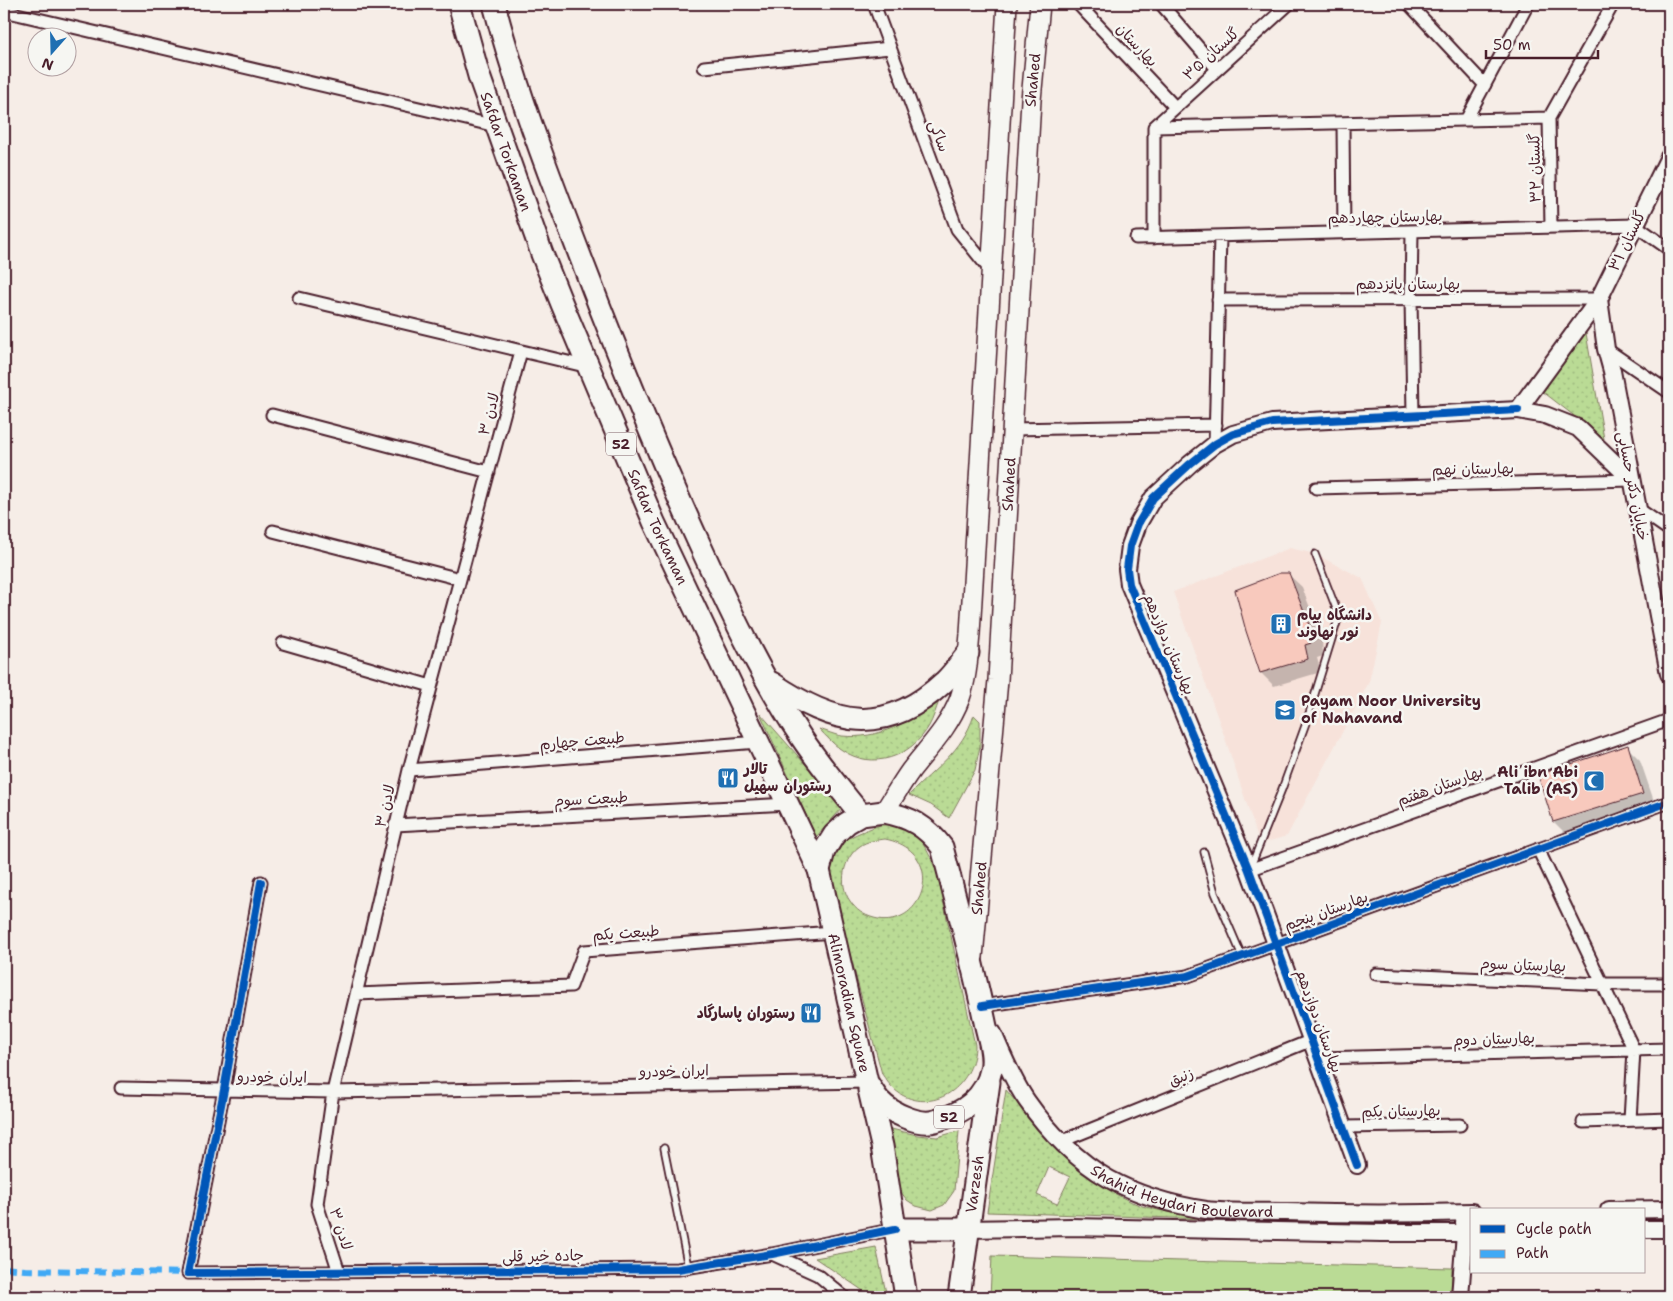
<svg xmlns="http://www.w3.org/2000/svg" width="1673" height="1301" font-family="'Shantell Sans','Playpen Sans Arabic',sans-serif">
<defs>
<pattern id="grass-dots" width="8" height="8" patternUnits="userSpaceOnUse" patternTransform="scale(1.25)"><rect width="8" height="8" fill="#badb95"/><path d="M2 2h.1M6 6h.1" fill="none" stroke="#a1bc81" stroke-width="1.8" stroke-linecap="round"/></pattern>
</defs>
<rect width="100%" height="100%" fill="#f6ede7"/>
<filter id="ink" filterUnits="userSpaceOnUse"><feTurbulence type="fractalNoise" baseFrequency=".02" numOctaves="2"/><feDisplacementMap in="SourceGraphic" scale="10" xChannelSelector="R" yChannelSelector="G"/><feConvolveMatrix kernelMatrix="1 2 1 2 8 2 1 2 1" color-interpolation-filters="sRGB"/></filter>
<g filter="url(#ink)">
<!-- built -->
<path fill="#f7e2da" d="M 1290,548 L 1315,554 L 1362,578 L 1382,623 L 1369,682 L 1287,836 L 1260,844 L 1225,738 L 1173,592 Z"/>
<!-- grass -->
<path fill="url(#grass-dots)" stroke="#827d60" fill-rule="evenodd" d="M 1586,333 L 1604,439 L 1542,391 Z
M 939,701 C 936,709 933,719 929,726 C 911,757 873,771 842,750 C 834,745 826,736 819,729 C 826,731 834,735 842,736 C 879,740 910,721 939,701 Z
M 760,713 L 843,807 L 816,837 Z
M 974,715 L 980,721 L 980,746 L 975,770 L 949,818 L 931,805 L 909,795 C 935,768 962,752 974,715 Z
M 880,825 C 915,824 926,844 937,873 L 975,1045 C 975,1081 940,1113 904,1096 C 894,1091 888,1083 882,1074 L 832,887 C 827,844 844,838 880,825 ZM 885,839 C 949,851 925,932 874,918 C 863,915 856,910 850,901 C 838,884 843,858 860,846 C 867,841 876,840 885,839 Z
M 1006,1090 C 1045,1136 1084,1185 1142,1206 C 1162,1212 1185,1214 1206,1219 L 987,1212 ZM 1049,1167 L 1070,1177 L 1057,1204 L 1037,1195 Z
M 891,1129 L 917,1135 L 937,1137 L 959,1131 L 954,1191 L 944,1205 L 932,1210 L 916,1206 L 907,1200 L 900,1191 Z
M 876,1247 L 887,1297 L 869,1297 L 862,1290 L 815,1258 Z"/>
<!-- pitch -->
<path fill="#badb95" stroke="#827d60" d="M 992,1256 L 1452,1268 L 1451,1297 L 990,1297 Z"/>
<!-- shadow -->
<path fill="#0003" d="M 1288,574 L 1302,587 L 1322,639 L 1323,656 L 1317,658 L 1321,672 L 1274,686 L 1261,673 L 1247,631 Z
M 1627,747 L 1640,760 L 1656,807 L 1567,835 L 1554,822 L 1539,776 Z"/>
<!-- building -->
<path fill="#f8c9bd" stroke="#4a1f2b" d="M 1280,573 L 1289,573 L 1309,625 L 1311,643 L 1305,645 L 1308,659 L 1260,673 L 1246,631 L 1235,590 Z
M 1628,745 L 1643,794 L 1553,822 L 1538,775 Z"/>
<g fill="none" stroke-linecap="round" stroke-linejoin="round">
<!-- lane casing -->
<g stroke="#4a1f2b" stroke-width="9">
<path id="lane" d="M 1204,852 L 1215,893 L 1242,956
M 1251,866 L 1282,789 L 1306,723 L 1339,616 L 1315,554
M 664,1148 L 688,1267"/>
</g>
<!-- street casing -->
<g stroke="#4a1f2b" stroke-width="15">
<path id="street" d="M 874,4 L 957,229 L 990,270
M 1078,4 L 1175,107
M 1161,4 L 1217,69
M 1409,4 L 1485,85
M 4,11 L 496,126
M 704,67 L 890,48
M 1466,120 L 1528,4
M 1343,123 L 1344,233
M 1154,127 L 1549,118
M 1154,127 L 1289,4
M 1154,127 L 1154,238
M 1551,227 L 1549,118 L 1613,4
M 1412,231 L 1411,299 L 1413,415
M 1136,238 L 1635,225 L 1669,249
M 299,298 L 589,367
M 1218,300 L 1599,299
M 1606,349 L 1669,392
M 272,415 L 489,472
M 1012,429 L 1216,425
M 1215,444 L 1220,236
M 1316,488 L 1632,480
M 1637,508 L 1669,530
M 273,531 L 460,579
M 283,643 L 431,686
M 409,770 L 758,742
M 395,825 L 788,804
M 1538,849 L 1634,1050 L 1630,1120
M 1249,870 L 1669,720
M 261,882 L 224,1090 L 188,1273 L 678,1269 L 772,1254 L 895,1229
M 1376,974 L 1602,984 L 1669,984
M 356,994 L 571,986 L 584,951 L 833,932
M 982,1006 L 1188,976 L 1669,802
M 1319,1058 L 1669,1049
M 121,1088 L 333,1092 L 867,1082
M 1583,1122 L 1669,1119
M 1344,1127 L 1460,1125
M 1062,1141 L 1312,1040
M 772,1254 L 818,1275 L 844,1297
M 339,1272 L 317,1204 L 333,1092 L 409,770 L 521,351"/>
</g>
<!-- secondary casing -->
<g stroke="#4a1f2b" stroke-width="20">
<g id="secondary">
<path d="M 1599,299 L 1606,349 L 1612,371 L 1669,674"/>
<path d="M 1632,480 L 1578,428 L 1545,415 L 1518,410 L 1599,299 L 1669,157"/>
<path id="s1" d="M 993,1033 C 1003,1056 1013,1081 1027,1101 C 1048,1131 1077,1161 1109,1179 C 1138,1195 1174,1205 1206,1210 C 1232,1213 1260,1211 1286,1212 C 1348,1214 1410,1214 1472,1212"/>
<path d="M 1357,1165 L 1249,870 L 1129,584 L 1127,569 L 1130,546 L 1138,524 L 1153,498 L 1190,464 L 1215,444 L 1233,434 L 1272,423 L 1518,410"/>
<path d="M 1609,1210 L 1669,1209"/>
<path d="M 967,1229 L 1071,1227 L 1381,1233 L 1472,1233"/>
<path d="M 1644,1229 L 1669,1229"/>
<path d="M 1460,1297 L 1465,1233 L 1464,1222"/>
</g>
</g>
<!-- primary casing -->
<g stroke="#4a1f2b" stroke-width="22">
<g id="primary">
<path d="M 884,812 C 893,798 901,784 911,770 C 929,747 949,727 960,698 C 967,678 968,655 970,634 L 1007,4"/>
<path id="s2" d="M 973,957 L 998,680 L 1031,100 L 1040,4"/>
</g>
</g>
<!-- highway casing -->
<g stroke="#4a1f2b" stroke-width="25">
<g id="highway">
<path id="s3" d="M 459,4 L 479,76 L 542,254 L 562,304 L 654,522 L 819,870"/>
<path d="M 494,4 C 521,107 561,206 599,305 C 632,389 666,472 704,554 C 733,617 763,680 801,737 C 819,764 841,790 861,815"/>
<path d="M 772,683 C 834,725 884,738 944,682 C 953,674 960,663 968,653"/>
<path d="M 884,812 C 910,817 926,826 942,847 C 957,905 973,963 985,1022 C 988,1037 995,1055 991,1070 C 985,1099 962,1114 935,1121 C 919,1126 891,1113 880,1101 C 875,1096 871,1088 867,1082 L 819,870 L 824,851 L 834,835 L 847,823 L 861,815 Z"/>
<path d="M 869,1090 L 882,1146 L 906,1297"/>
<path d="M 895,1229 L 967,1229"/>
<path id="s4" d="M 959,1297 L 989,1082"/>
</g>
</g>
<!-- lane -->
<use href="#lane" stroke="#f6f6f2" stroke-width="5.5"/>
<!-- street -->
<use href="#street" stroke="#f6f6f2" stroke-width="11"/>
<!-- secondary -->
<use href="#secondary" stroke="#f6f6f2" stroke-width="16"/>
<!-- primary -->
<use href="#primary" stroke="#f6f6f2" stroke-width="19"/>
<!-- highway -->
<use href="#highway" stroke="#f6f6f2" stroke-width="21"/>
<!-- quiet -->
<path stroke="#3fa9f5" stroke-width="6" stroke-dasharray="12 6" stroke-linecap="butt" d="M 4,1268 L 25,1270 L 188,1273"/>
<!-- cycleway casing -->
<g stroke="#f6f6f2" stroke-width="11">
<path id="cycleway" d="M 261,882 L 224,1090 L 188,1273 L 678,1269 L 772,1254 L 895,1229
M 982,1006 L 1188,976 L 1669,802
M 1357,1165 L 1249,870 L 1129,584 L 1127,569 L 1130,546 L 1138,524 L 1153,498 L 1190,464 L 1215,444 L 1233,434 L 1272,423 L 1518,410"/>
</g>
<!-- cycleway -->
<use href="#cycleway" stroke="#0057b8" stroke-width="8"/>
</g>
</g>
<!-- icons -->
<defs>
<g id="building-square" transform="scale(1.125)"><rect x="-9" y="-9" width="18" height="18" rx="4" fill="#1f6fb2" stroke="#f6f6f2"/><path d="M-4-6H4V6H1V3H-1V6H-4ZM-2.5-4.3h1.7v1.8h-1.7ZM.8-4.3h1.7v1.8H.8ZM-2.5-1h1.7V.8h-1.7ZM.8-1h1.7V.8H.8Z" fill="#fff"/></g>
<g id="university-square" transform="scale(1.125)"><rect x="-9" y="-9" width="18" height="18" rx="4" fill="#1f6fb2" stroke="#f6f6f2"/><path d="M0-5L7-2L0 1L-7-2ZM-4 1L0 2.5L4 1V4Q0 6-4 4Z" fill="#fff"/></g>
<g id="restaurant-square" transform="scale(1.125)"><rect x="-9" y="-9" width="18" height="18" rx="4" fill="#1f6fb2" stroke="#f6f6f2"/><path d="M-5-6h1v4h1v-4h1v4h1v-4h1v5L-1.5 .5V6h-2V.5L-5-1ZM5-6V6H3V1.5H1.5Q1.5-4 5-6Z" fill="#fff"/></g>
<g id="mosque-square" transform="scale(1.125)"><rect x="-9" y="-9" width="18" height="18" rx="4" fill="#1f6fb2" stroke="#f6f6f2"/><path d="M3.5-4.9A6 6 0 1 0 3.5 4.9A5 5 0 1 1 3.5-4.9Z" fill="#fff"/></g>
</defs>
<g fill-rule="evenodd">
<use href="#building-square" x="1281" y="624"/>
<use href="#university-square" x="1285" y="710"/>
<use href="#restaurant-square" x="728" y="778"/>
<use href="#mosque-square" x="1594" y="781"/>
<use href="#restaurant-square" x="811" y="1013"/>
</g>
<g text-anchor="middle" stroke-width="5" stroke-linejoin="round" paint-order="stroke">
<!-- shield labels -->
<g fill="#f6f6f2" stroke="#7e6067" stroke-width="1">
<rect x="606" y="432.5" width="30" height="23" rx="4"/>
<rect x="934" y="1105.5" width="30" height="23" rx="4"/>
</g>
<g font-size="14" font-weight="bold" fill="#4a1f2b">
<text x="621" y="449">52</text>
<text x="949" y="1122">52</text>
</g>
<!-- street labels -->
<g font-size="15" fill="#4a1f2b" stroke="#f6f6f2">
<text transform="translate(1137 45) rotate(47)" y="5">بهارستان</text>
<text transform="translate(1211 54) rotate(-42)" y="5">گلستان ۳۵</text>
<text dy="5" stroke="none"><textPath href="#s2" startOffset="879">Shahed</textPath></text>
<text transform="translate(939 136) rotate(70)" y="5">ساکی</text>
<text dy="5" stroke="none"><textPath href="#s3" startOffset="155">Safdar Torkaman</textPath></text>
<text transform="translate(1535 168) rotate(-91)" y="5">گلستان ۳۲</text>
<text transform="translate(1385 217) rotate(-1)" y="5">بهارستان چهاردهم</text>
<text transform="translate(1627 241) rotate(-64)" y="5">گلستان ۳۱</text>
<text x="1408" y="289">بهارستان پانزدهم</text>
<text transform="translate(489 414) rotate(-75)" y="5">لادن ۳</text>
<text transform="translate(1473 469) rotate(-1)" y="5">بهارستان نهم</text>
<text dy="5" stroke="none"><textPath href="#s2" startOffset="474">Shahed</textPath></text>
<text transform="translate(1633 486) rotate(79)" y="5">خیابان دکتر حسابی</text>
<text dy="5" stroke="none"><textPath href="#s3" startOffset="560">Safdar Torkaman</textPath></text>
<text transform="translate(1169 644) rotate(67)" y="5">بهارستان دوازدهم</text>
<text transform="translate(582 741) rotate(-5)" y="5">طبیعت چهارم</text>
<text transform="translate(1440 786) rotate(-20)" y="5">بهارستان هفتم</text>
<text transform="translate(591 799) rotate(-3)" y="5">طبیعت سوم</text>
<text transform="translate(385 806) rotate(-77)" y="5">لادن ۳</text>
<text dy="5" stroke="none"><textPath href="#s2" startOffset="69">Shahed</textPath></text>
<text transform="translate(1326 911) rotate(-20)" y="5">بهارستان پنجم</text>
<text transform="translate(626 933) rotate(-4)" y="5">طبیعت یکم</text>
<text transform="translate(1523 965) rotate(2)" y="5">بهارستان سوم</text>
<text transform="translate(849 1003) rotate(77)" y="5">Alimoradian Square</text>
<text transform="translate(1319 1021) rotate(70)" y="5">بهارستان دوازدهم</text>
<text transform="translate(1494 1039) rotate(-2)" y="5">بهارستان دوم</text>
<text transform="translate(674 1071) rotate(-1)" y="5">ایران خودرو</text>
<text transform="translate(272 1077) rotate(1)" y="5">ایران خودرو</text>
<text transform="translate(1181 1077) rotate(-22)" y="5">زنبق</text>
<text transform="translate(1401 1111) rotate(-1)" y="5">بهارستان یکم</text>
<text dy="5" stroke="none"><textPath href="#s4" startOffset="114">Varzesh</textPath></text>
<text dy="5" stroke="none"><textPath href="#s1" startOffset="265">Shahid Heydari Boulevard</textPath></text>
<text transform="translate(341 1229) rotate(72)" y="5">لادن ۳</text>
<text transform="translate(543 1256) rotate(-1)" y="5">جاده خیر قلی</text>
</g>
<!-- poi labels -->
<g font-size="15" font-weight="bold" fill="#4a1f2b" stroke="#f6f6f2" text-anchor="start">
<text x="1297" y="620">دانشگاه پیام<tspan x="1297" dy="17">نور نهاوند</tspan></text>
<text x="1301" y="706">Payam Noor University<tspan x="1301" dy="17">of Nahavand</tspan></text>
<text x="744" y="774">تالار<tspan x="744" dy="17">رستوران سهیل</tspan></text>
<text x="1578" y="777" text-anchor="end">Ali ibn Abi<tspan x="1578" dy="17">Talib (AS)</tspan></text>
<text x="795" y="1018" text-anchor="end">رستوران پاسارگاد</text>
</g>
</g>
<!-- margin -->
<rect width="1673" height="1301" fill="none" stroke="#f6f6f2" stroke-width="20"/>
<rect x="10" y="10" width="1653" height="1281" fill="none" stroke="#4a1f2b" stroke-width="2" filter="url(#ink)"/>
<!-- legend -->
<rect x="1470" y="1208" width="175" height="65" fill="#f6f6f2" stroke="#b1a0a2"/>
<rect x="1480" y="1225" width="25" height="8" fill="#0057b8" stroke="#b1a0a2"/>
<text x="1516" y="1234" font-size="15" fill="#4a1f2b">Cycle path</text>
<rect x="1480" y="1250" width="25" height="8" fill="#3fa9f5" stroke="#b1a0a2"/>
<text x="1516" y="1258" font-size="15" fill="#4a1f2b">Path</text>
<!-- north arrow -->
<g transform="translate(52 52) rotate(200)"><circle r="24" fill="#f6f6f2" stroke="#b1a0a2"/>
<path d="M0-4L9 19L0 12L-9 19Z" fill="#1f6fb2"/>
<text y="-8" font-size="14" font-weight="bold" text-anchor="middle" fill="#4a1f2b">N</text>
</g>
<!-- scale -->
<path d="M1486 50v8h112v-8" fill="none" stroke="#4a1f2b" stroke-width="2.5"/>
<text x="1493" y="50" font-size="15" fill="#4a1f2b" stroke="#f6f6f2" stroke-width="4" paint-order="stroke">50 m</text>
</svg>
